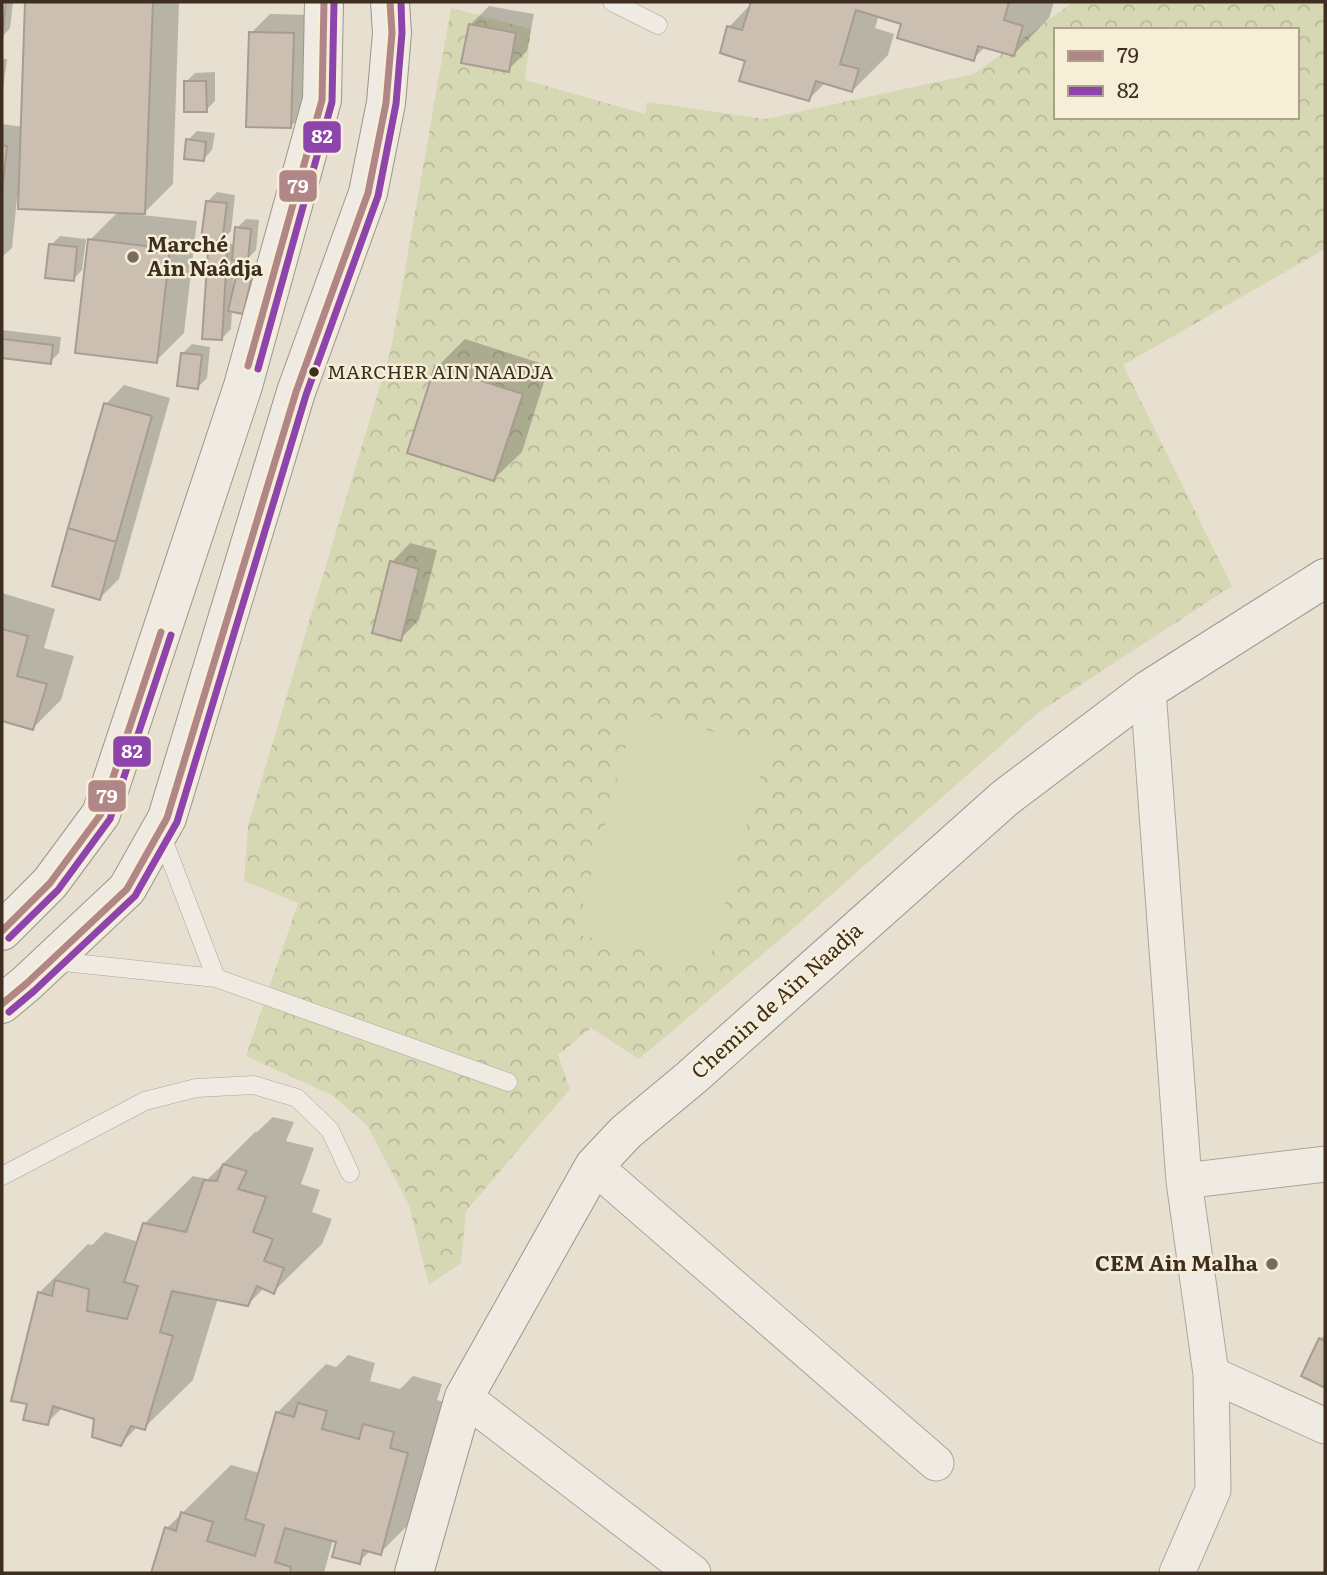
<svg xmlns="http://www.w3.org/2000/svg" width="1327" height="1575" font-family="Literata,serif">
<defs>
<pattern id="park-crowns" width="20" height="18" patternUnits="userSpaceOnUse" patternTransform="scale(1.75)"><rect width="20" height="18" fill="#d6d7b3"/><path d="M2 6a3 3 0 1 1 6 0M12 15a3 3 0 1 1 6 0" fill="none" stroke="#b9b99a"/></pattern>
</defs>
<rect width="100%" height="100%" fill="#e7e0d1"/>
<!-- park -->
<path fill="url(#park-crowns)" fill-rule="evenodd" d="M 1073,2 L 1325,2 L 1325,249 L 1123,365 L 1232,586 L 1039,712 L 790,931 L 639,1059 L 591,1028 L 558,1055 L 570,1089 L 466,1211 L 461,1263 L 429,1285 L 409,1205 L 367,1125 L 332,1095 L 246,1056 L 298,903 L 244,881 L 248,825 L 391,349 L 451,8 L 531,29 L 525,80 L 645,114 L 647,102 L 765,119 L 974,74 ZM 1056,30 L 1297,30 L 1297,117 L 1056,117 Z"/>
<!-- garden -->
<path fill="#d6d7b3" d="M 635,713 L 769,745 L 708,966 L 575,934 Z"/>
<!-- shadow -->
<path fill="#0003" d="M 2,2 L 13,2 L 10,28 L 2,37 Z
M 27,2 L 179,2 L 173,184 L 142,215 L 197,221 L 184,333 L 156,361 L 90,240 L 119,211 L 17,198 L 12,248 L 2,257 L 2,124 L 23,127 Z
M 753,2 L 1054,2 L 1049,18 L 1014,54 L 986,46 L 973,59 L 903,22 L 879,15 L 875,28 L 894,34 L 888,55 L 852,91 L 825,83 L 809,99 L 747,59 L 729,27 Z
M 489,6 L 534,14 L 527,51 L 508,70 L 470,25 Z
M 270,14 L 313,15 L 310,108 L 291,126 L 251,33 Z
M 2,59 L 7,59 L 2,97 Z
M 215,72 L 215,101 L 206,110 L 186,82 L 195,73 Z
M 197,131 L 215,133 L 212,150 L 203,160 L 188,140 Z
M 217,192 L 235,195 L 231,231 L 219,243 L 235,244 L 237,228 L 246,219 L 259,220 L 256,250 L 247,259 L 235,258 L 233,290 L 238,278 L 247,269 L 259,272 L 252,303 L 243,312 L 232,310 L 231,329 L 222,338 L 209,252 L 221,240 L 208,201 Z
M 60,236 L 86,239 L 82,270 L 73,280 L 51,245 Z
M 2,330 L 61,337 L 59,353 L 50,362 L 2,357 Z
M 465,339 L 549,366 L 522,452 L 494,479 L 409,452 L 437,367 Z
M 192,344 L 210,347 L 207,378 L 198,387 L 183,353 Z
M 124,385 L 170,398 L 119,579 L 100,598 L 106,404 Z
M 410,543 L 437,550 L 419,620 L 400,639 L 392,562 Z
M 2,593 L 55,609 L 44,648 L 74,656 L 61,700 L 33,728 L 2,719 Z
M 273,1117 L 294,1122 L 286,1141 L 314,1148 L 301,1184 L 320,1190 L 312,1212 L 332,1219 L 322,1244 L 273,1292 L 264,1288 L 247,1305 L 218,1298 L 193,1380 L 144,1428 L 138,1426 L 121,1444 L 96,1417 L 63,1407 L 47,1423 L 29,1402 L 13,1400 L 40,1292 L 88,1244 L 92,1245 L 105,1232 L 139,1242 L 144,1224 L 193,1176 L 208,1179 L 255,1132 L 257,1132 Z
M 1325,1334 L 1325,1386 L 1304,1376 L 1321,1339 Z
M 348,1355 L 375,1363 L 370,1381 L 400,1389 L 413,1376 L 442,1384 L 437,1400 L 456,1405 L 429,1504 L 380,1553 L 371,1550 L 359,1562 L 338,1540 L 333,1539 L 324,1573 L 153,1573 L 167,1528 L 231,1465 L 260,1473 L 277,1413 L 326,1364 L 336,1367 Z"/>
<!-- building -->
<path fill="#cbbfb2" stroke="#a89c90" stroke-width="2" d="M 2,2 L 6,2 L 2,39 Z
M 25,2 L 153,2 L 145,214 L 18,209 Z
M 751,2 L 1009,2 L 1004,20 L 1023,26 L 1014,56 L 978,46 L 974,61 L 897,38 L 901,24 L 856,10 L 840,64 L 859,69 L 852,92 L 816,81 L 809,101 L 739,81 L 745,61 L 720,53 L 727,26 L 742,30 Z
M 469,24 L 516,33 L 509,72 L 461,63 Z
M 249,32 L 294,33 L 291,128 L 246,127 Z
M 184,81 L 206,81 L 207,112 L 184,112 Z
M 186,139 L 206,142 L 204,161 L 184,159 Z
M 2,145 L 7,146 L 2,193 Z
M 206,201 L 227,203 L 222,242 L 201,239 Z
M 235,227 L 251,229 L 248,261 L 232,260 Z
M 88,239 L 170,249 L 157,363 L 75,353 Z
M 49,244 L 77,247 L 74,281 L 45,278 Z
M 208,251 L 227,253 L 222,340 L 202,339 Z
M 236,277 L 251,281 L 243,314 L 228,311 Z
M 2,339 L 53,345 L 51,364 L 2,358 Z
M 181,353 L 202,355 L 198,389 L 177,386 Z
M 435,366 L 523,394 L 494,481 L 407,453 Z
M 104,403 L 152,416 L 116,542 L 68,528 Z
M 68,528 L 116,542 L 100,600 L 52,586 Z
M 390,561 L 419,569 L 401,641 L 372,633 Z
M 2,629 L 28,636 L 17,676 L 47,684 L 33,730 L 2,721 Z
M 223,1164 L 247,1171 L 238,1189 L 266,1197 L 253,1232 L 273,1239 L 264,1261 L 284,1268 L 274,1294 L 257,1286 L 248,1306 L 172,1291 L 160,1332 L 173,1336 L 145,1430 L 131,1426 L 121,1446 L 92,1437 L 94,1419 L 53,1406 L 48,1425 L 23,1420 L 27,1404 L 11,1401 L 38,1292 L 52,1296 L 55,1280 L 89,1289 L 87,1311 L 127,1319 L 138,1286 L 124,1282 L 143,1223 L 186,1232 L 204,1180 L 217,1181 Z
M 1319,1338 L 1325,1341 L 1325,1388 L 1301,1376 Z
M 298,1403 L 327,1411 L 322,1429 L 359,1439 L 363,1424 L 394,1432 L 390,1448 L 408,1453 L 381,1555 L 363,1550 L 360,1564 L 332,1557 L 336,1542 L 285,1528 L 275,1562 L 291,1567 L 290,1573 L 151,1573 L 165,1527 L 176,1531 L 181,1512 L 213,1522 L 207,1541 L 255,1556 L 264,1525 L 245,1519 L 276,1412 L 294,1417 Z"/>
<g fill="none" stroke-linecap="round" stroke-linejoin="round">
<!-- lane casing -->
<g stroke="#ada599" stroke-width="19">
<path id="lane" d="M 612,2 L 658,25
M 161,834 L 216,978
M 54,961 L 216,978 L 508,1082
M 2,1176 L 145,1101 L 196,1088 L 254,1085 L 297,1098 L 330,1130 L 350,1173"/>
</g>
<!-- street casing -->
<g stroke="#ada599" stroke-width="37">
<path id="street" d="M 1148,690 L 1184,1181 L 1211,1374 L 1213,1490 L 1177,1573
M 594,1166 L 936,1463
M 1184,1181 L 1325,1164
M 1211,1374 L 1325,1426
M 464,1397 L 693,1573"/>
</g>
<!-- secondary casing -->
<g stroke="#9c958a" stroke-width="40">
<path id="secondary" d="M 2,931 L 50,883 L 101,814 L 243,386 L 322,100 L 324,2
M 2,1004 L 27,983 L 127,889 L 167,818 L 296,392 L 368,193 L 386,103 L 392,33 L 390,2
M 414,1573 L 464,1397 L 594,1166 L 626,1132 L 692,1077 L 1005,798 L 1148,690 L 1325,578"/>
</g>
<!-- lane -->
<use href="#lane" stroke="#efebe3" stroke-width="18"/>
<!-- street -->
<use href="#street" stroke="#efebe3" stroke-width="35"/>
<!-- secondary -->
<use href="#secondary" stroke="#efebe3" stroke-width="38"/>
<!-- bus-1 casing -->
<g stroke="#f7eed8" stroke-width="12">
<path id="bus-1" d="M 248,366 L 322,100 L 324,2
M 2,931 L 50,883 L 101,814 L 161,632
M 2,1004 L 27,983 L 127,889 L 167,818 L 296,392 L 368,193 L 386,103 L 392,33 L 390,2"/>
</g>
<!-- bus-2 casing -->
<g stroke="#f7eed8" stroke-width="12">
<path id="bus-2" d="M 258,369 L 332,102 L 334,2
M 9,938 L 58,890 L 110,819 L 171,635
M 9,1012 L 34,991 L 135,896 L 177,822 L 306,395 L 378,196 L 396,104 L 402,33 L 401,2"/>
</g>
<!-- bus-1 -->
<use href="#bus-1" stroke="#b18687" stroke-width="7"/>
<!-- bus-2 -->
<use href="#bus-2" stroke="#8e44ad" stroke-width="7"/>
</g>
<!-- markers -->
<g fill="#786c5e" stroke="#f7eed8" stroke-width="2.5">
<circle cx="133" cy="257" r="7"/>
<circle cx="1272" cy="1264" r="7"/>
</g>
<circle fill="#3d2e20" stroke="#f7eed8" stroke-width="2.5" cx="314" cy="372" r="6"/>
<g text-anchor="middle" stroke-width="5" stroke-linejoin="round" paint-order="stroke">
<!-- bus labels -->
<g font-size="19" fill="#3d2e20" stroke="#f7eed8" text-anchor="start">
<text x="327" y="379">MARCHER AIN NAADJA</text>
</g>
<!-- poi labels -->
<g font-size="21" font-weight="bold" fill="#3d2e20" stroke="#f7eed8" text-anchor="start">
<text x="147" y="252">Marché<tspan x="147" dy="24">Ain Naâdja</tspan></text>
<text x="1258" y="1271" text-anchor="end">CEM Ain Malha</text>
</g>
<!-- street labels -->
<g font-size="21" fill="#3d2e20" stroke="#f7eed8">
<text transform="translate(777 1001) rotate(-42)" y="7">Chemin de Aïn Naadja</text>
</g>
</g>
<g stroke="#f7eed8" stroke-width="2.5">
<rect x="302" y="120" width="40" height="34" rx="7" fill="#8e44ad"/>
<rect x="278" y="169" width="40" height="34" rx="7" fill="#b18687"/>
<rect x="112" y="735" width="40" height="33" rx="7" fill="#8e44ad"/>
<rect x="87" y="779" width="40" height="34" rx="7" fill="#b18687"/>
</g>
<g font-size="19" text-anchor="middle" font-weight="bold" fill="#fff">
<text x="322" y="143">82</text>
<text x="298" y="193">79</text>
<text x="132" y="758">82</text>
<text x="107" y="803">79</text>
</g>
<!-- border -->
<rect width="1327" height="1575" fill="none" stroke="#3d2e20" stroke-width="7"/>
<!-- legend -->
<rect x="1054" y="28" width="245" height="91" fill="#f7eed8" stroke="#ada18e" stroke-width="2"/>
<rect x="1068" y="51" width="35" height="10" fill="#b18687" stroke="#ada18e" stroke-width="2"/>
<text x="1117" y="63" font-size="21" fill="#3d2e20">79</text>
<rect x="1068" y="86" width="35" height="10" fill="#8e44ad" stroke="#ada18e" stroke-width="2"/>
<text x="1117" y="98" font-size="21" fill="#3d2e20">82</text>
</svg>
